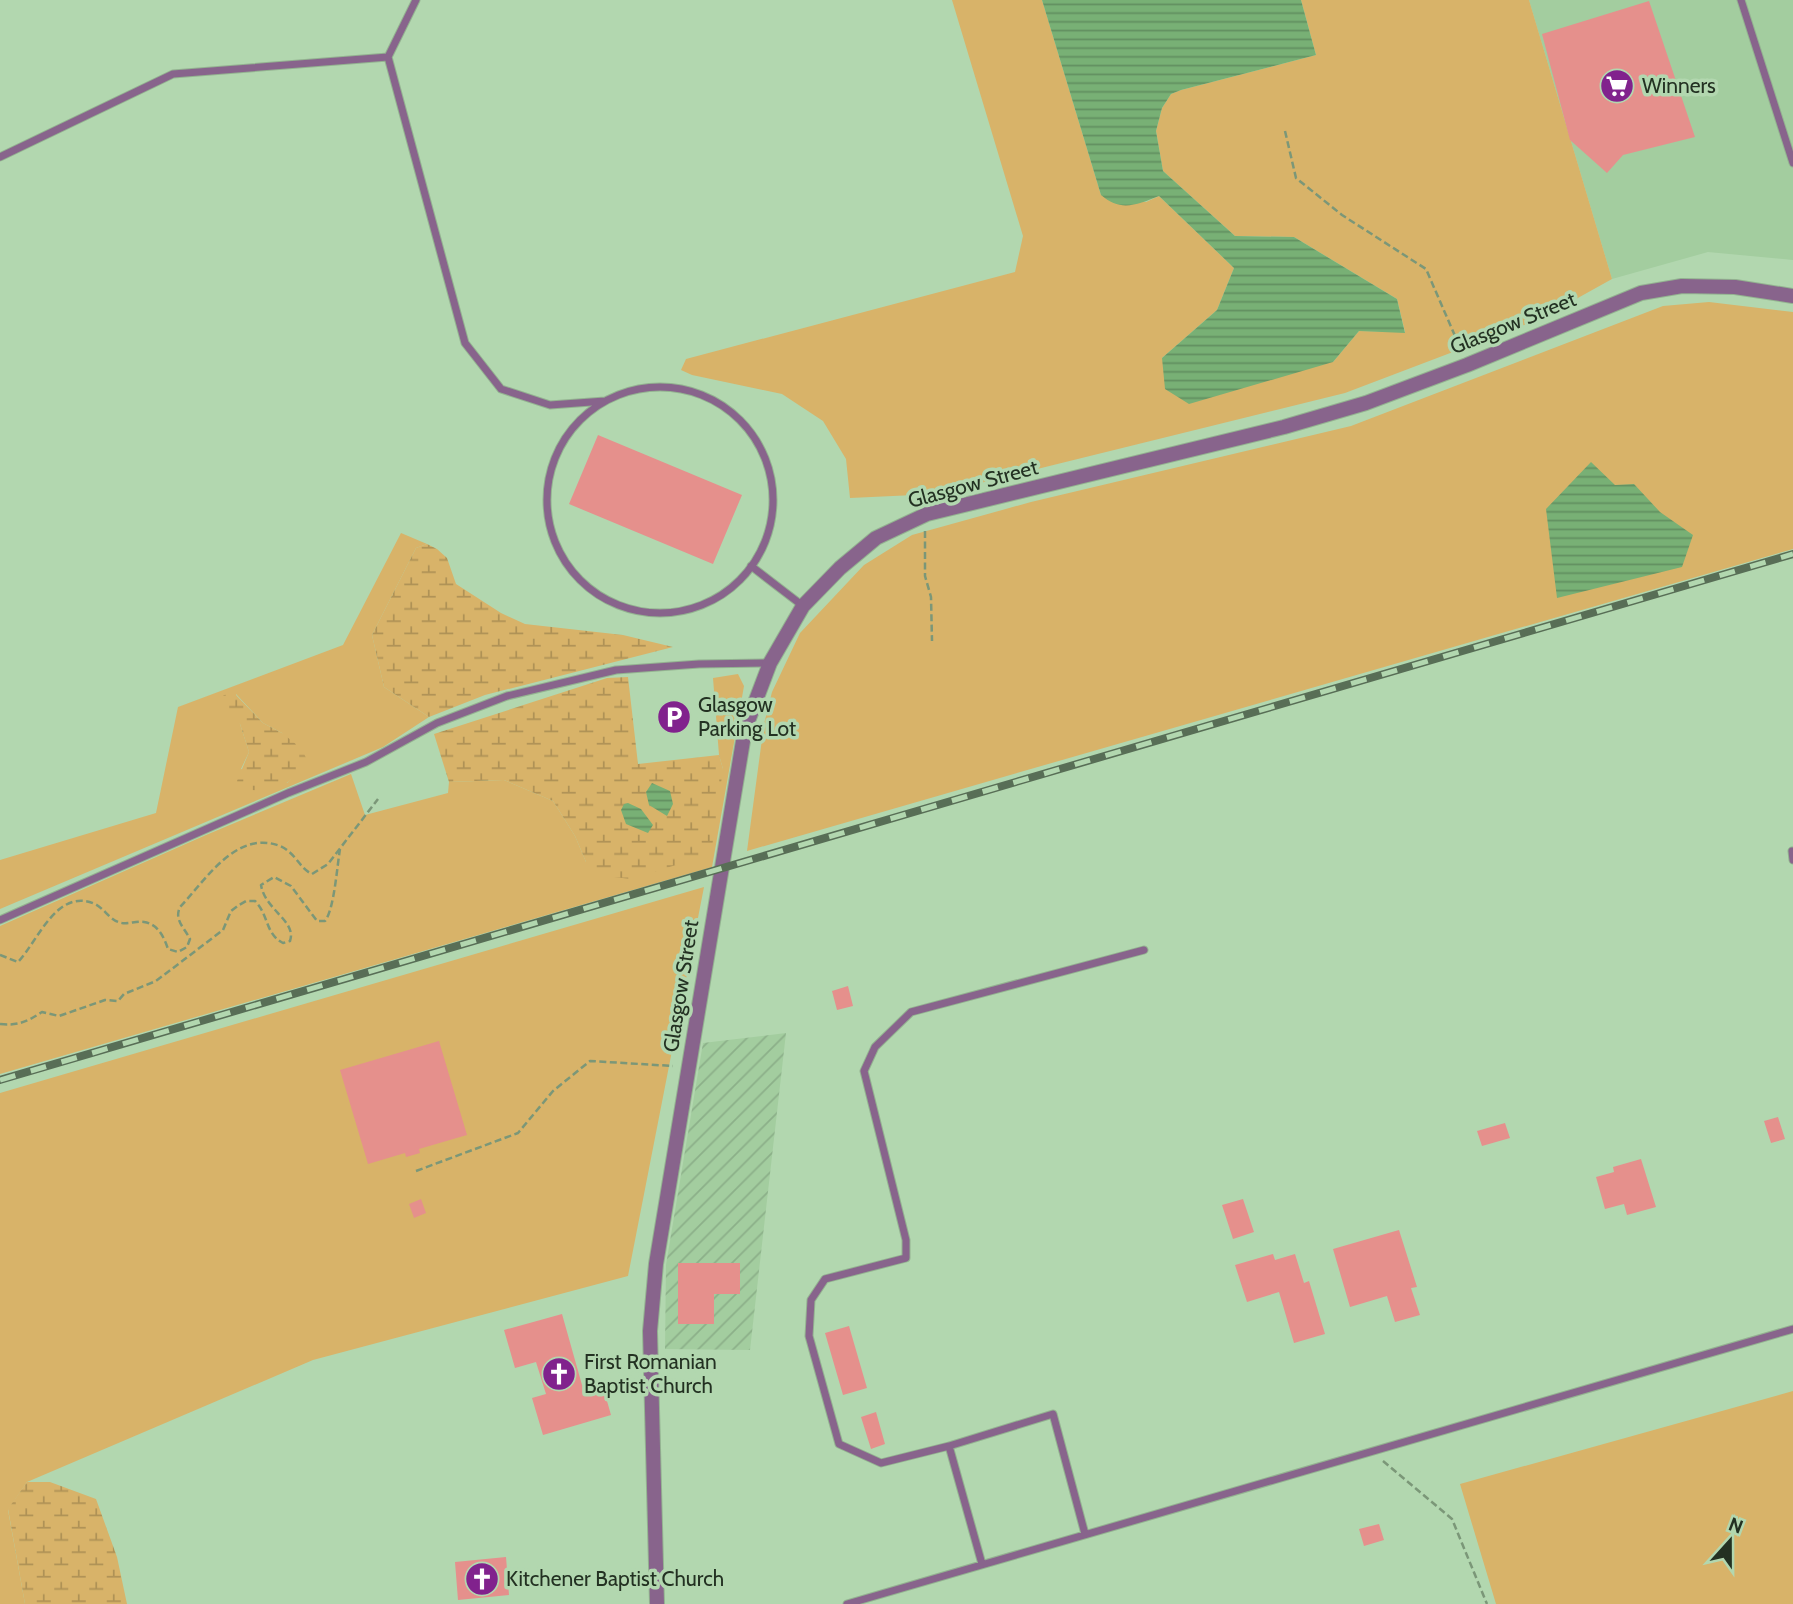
<svg xmlns="http://www.w3.org/2000/svg" width="1793" height="1604" font-family="Cabin,sans-serif">
<defs>
<pattern id="industrial-furrows" width="10" height="10" patternUnits="userSpaceOnUse" patternTransform="scale(1.75)"><rect width="10" height="10" fill="#a3cd9f"/><path d="M-1 1l2-2M0 10L10 0M9 11l2-2" fill="none" stroke="#8cb089"/></pattern>
<pattern id="wetland-marsh" width="20" height="14" patternUnits="userSpaceOnUse" patternTransform="scale(1.75)"><rect width="20" height="14" fill="#d8b369"/><path d="M1 5h8M5 5V1M11 12h8M15 12V8" fill="none" stroke="#af9256"/></pattern>
<pattern id="water-rules" width="6" height="5" patternUnits="userSpaceOnUse" patternTransform="scale(1.75)"><rect width="6" height="5" fill="#78b075"/><path d="M0 2.5h6" fill="none" stroke="#629060"/></pattern>
</defs>
<rect width="100%" height="100%" fill="#b2d7af"/>
<!-- built -->
<path fill="#a3cd9f" d="M 1529,0 L 1793,0 L 1793,260 L 1708,252 L 1612,279 Z"/>
<!-- industrial -->
<path fill="url(#industrial-furrows)" d="M 786,1033 L 750,1350 L 665,1349 L 666,1265 L 703,1043 Z"/>
<!-- grass -->
<path fill="#d8b369" fill-rule="evenodd" d="M 952,0 L 1042,0 L 1101,195 L 1146,202 L 1159,196 L 1234,268 L 1217,310 L 1162,358 L 1333,362 L 1359,331 L 1405,332 L 1397,299 L 1294,237 L 1235,236 L 1163,171 L 1156,131 L 1162,108 L 1171,94 L 1181,90 L 1316,55 L 1301,0 L 1529,0 L 1612,279 L 1540,319 L 1345,393 L 936,494 L 850,498 L 846,459 L 823,421 L 782,394 L 692,375 L 681,370 L 686,359 L 1015,272 L 1023,236 Z
M 1709,302 L 1793,312 L 1793,549 L 747,851 L 764,724 L 772,692 L 800,633 L 864,565 L 912,535 L 1031,502 L 1351,426 L 1663,306 Z
M 401,533 L 427,544 L 416,548 L 372,635 L 384,687 L 429,717 L 383,747 L 0,909 L 0,860 L 156,813 L 178,707 L 343,645 ZM 236,694 L 263,723 L 282,733 L 298,772 L 287,783 L 241,769 L 249,752 L 240,724 Z
M 738,674 L 744,686 L 712,867 L 0,1074 L 0,926 L 206,835 L 351,774 L 365,815 L 448,793 L 449,782 L 504,780 L 553,801 L 575,836 L 586,862 L 723,769 L 719,755 L 713,678 Z
M 704,887 L 628,1276 L 313,1360 L 27,1482 L 8,1510 L 25,1604 L 0,1604 L 0,1093 Z
M 1793,1391 L 1793,1604 L 1496,1604 L 1460,1484 Z"/>
<!-- wetland -->
<path fill="url(#wetland-marsh)" d="M 427,544 L 437,549 L 447,558 L 456,584 L 501,613 L 525,624 L 623,635 L 673,647 L 485,695 L 429,717 L 384,687 L 372,635 L 416,548 Z
M 628,677 L 638,764 L 719,755 L 723,769 L 711,854 L 631,879 L 605,876 L 586,862 L 575,836 L 553,801 L 504,780 L 449,782 L 434,734 L 607,678 Z
M 235,694 L 263,723 L 282,733 L 302,749 L 310,767 C 300,771 296,776 288,782 C 272,793 256,791 239,788 L 237,781 L 249,752 L 240,724 L 218,701 L 224,695 Z
M 27,1482 L 50,1482 L 96,1499 L 117,1557 L 127,1604 L 25,1604 L 8,1509 Z"/>
<!-- water -->
<path fill="url(#water-rules)" d="M 1042,0 L 1301,0 L 1316,55 L 1181,90 L 1171,94 L 1162,108 L 1156,131 L 1163,171 L 1235,236 L 1294,237 L 1397,299 L 1405,333 L 1359,331 L 1333,362 L 1189,404 L 1165,389 L 1162,358 L 1217,310 L 1234,268 L 1159,196 C 1137,205 1120,212 1101,195 Z
M 1591,462 L 1615,485 L 1634,484 L 1660,512 L 1693,535 L 1682,567 L 1557,598 L 1546,509 Z
M 652,783 L 670,791 L 673,804 L 667,816 L 649,805 L 646,792 Z
M 628,803 L 641,809 L 653,825 L 648,833 L 626,824 L 621,810 L 624,804 Z"/>
<!-- building -->
<path fill="#e5908c" d="M 1649,1 L 1695,137 L 1623,155 L 1607,173 L 1570,140 L 1542,34 Z
M 598,435 L 742,495 L 713,564 L 569,504 Z
M 848,986 L 853,1006 L 837,1010 L 832,991 Z
M 439,1041 L 467,1135 L 419,1149 L 420,1153 L 406,1157 L 405,1153 L 368,1164 L 340,1070 Z
M 1778,1117 L 1785,1139 L 1771,1143 L 1764,1121 Z
M 1505,1123 L 1510,1138 L 1482,1146 L 1477,1131 Z
M 1641,1159 L 1656,1207 L 1627,1215 L 1624,1204 L 1605,1209 L 1596,1177 L 1614,1172 L 1613,1167 Z
M 421,1199 L 426,1213 L 414,1218 L 409,1204 Z
M 1243,1199 L 1254,1232 L 1233,1239 L 1222,1205 Z
M 1399,1230 L 1417,1287 L 1411,1288 L 1420,1315 L 1395,1322 L 1387,1296 L 1350,1307 L 1333,1249 Z
M 1273,1254 L 1275,1260 L 1295,1254 L 1304,1283 L 1309,1281 L 1325,1334 L 1294,1343 L 1279,1292 L 1247,1302 L 1235,1265 Z
M 678,1263 L 740,1263 L 740,1294 L 714,1294 L 714,1324 L 678,1324 Z
M 562,1314 L 582,1385 L 601,1380 L 611,1415 L 543,1435 L 532,1398 L 546,1394 L 536,1362 L 515,1368 L 504,1330 Z
M 849,1326 L 867,1388 L 843,1395 L 825,1333 Z
M 876,1412 L 885,1444 L 871,1449 L 861,1417 Z
M 1379,1524 L 1384,1540 L 1364,1546 L 1359,1529 Z
M 506,1557 L 509,1595 L 458,1600 L 455,1562 Z"/>
<g fill="none" stroke-linecap="round" stroke-linejoin="round">
<!-- service casing -->
<g stroke="#93b290" stroke-width="9">
<path id="service" d="M 1741,0 L 1793,163
M 388,57 L 416,0
M 0,157 L 173,74 L 388,57 L 465,343 L 501,389 L 550,405 L 605,401
M547 500a113 113 0 1 1 226 0a113 113 0 1 1-226 0Z
M 751,566 L 803,606
M 1792,851 L 1793,860
M 0,920 L 288,793 L 366,762 L 437,723 L 507,696 L 616,670 L 699,664 L 769,663
M 949,1446 L 881,1463 L 839,1444 L 809,1336 L 811,1300 L 825,1279 L 906,1258 L 906,1240 L 864,1071 L 875,1047 L 911,1012 L 1144,950
M 982,1564 L 949,1446 L 1053,1414 L 1085,1534
M 847,1604 L 1793,1329"/>
</g>
<!-- minor casing -->
<g stroke="#93b290" stroke-width="16">
<path id="minor" d="M 657,1604 L 650,1331 L 656,1264 L 745,729 L 770,663 L 803,606 L 840,568 L 876,538 L 927,514 L 1284,427 L 1366,403 L 1467,365 L 1641,293 L 1682,286 L 1735,287 L 1793,296"/>
</g>
<!-- path -->
<path stroke="#7b9778" stroke-width="2.5" stroke-dasharray="7 3.5" stroke-linecap="butt" d="M 1285,131 L 1296,178 L 1342,215 L 1426,269 L 1462,352
M 925,531 L 925,576 L 931,597 L 932,641
M 0,955 L 18,962 C 38,941 57,887 95,904 C 105,909 110,921 122,923 C 129,924 136,921 144,922 C 158,924 164,937 168,949 L 178,952 L 187,947 L 190,939 C 184,927 174,920 180,907 C 205,881 236,829 280,846 C 296,853 299,868 312,874 L 328,864 L 378,799
M 0,1024 C 17,1026 27,1022 42,1012 L 59,1016 L 105,1000 L 118,1001 L 124,994 L 156,981 L 223,930 L 231,911 L 239,905 L 246,901 L 255,901 C 269,915 265,934 283,943 L 290,941 C 297,921 265,910 261,885 L 274,877 L 291,886 L 317,921 L 325,921 C 334,910 337,867 340,849
M 416,1171 L 518,1133 L 553,1091 L 590,1061 L 673,1066
M 1383,1461 L 1452,1519 L 1487,1604"/>
<!-- service -->
<use href="#service" stroke="#88648c" stroke-width="7"/>
<!-- minor -->
<use href="#minor" stroke="#88648c" stroke-width="14"/>
<!-- rail casing -->
<g stroke="#586e56" stroke-width="8">
<path id="rail" d="M 0,1080 L 1793,554"/>
</g>
<!-- rail -->
<use href="#rail" stroke="#b2d7af" stroke-width="5" stroke-dasharray="16" stroke-linecap="butt"/>
</g>
<!-- icons -->
<defs>
<g id="supermarket-disc" transform="scale(1.75)"><circle r="9.5" fill="#81228d" stroke="#b2d7af"/><path d="M-6-5.5h2.5l.6 2H6L4.5 2H-2.5L-4.4-4H-6ZM-1.5 3.2a1.3 1.3 0 1 0 .1 0ZM3 3.2a1.3 1.3 0 1 0 .1 0Z" fill="#fff"/></g>
<g id="parking-disc" transform="scale(1.75)"><circle r="9.5" fill="#81228d" stroke="#b2d7af"/><path d="M-3.5-5.5H1a3.5 3.5 0 0 1 0 7H-1V5.5H-3.5ZM-1-3.4V-.6H.8a1.4 1.4 0 0 0 0-2.8Z" fill="#fff"/></g>
<g id="church-disc" transform="scale(1.75)"><circle r="9.5" fill="#81228d" stroke="#b2d7af"/><path d="M-1.2-6h2.4v3.5h3.3v2.4h-3.3V6h-2.4V-.1h-3.3v-2.4h3.3Z" fill="#fff"/></g>
</defs>
<g fill-rule="evenodd">
<use href="#supermarket-disc" x="1617" y="86"/>
<use href="#parking-disc" x="674" y="717"/>
<use href="#church-disc" x="559" y="1374"/>
<use href="#church-disc" x="482" y="1579"/>
</g>
<g text-anchor="middle" stroke-width="7" stroke-linejoin="round" paint-order="stroke">
<!-- poi labels -->
<g font-size="21" fill="#233122" stroke="#b2d7af" text-anchor="start">
<text x="1642" y="93">Winners</text>
<text x="698" y="712">Glasgow<tspan x="698" dy="24">Parking Lot</tspan></text>
<text x="584" y="1369">First Romanian<tspan x="584" dy="24">Baptist Church</tspan></text>
<text x="506" y="1586">Kitchener Baptist Church</text>
</g>
<!-- street labels -->
<g font-size="21" fill="#233122" stroke="#b2d7af">
<text transform="translate(1513 323) rotate(-22)" y="7">Glasgow Street</text>
<text transform="translate(973 484) rotate(-15)" y="7">Glasgow Street</text>
<text transform="translate(681 986) rotate(-81)" y="7">Glasgow Street</text>
</g>
</g>
<!-- north arrow -->
<g transform="translate(1730 1541) rotate(21)" stroke="#b2d7af" stroke-width="5" paint-order="stroke">
<path d="M0-5L12 26L0 18L-12 26Z" fill="#233122"/>
<text y="-10" font-size="19" font-weight="bold" text-anchor="middle" fill="#233122">N</text>
</g>
</svg>
